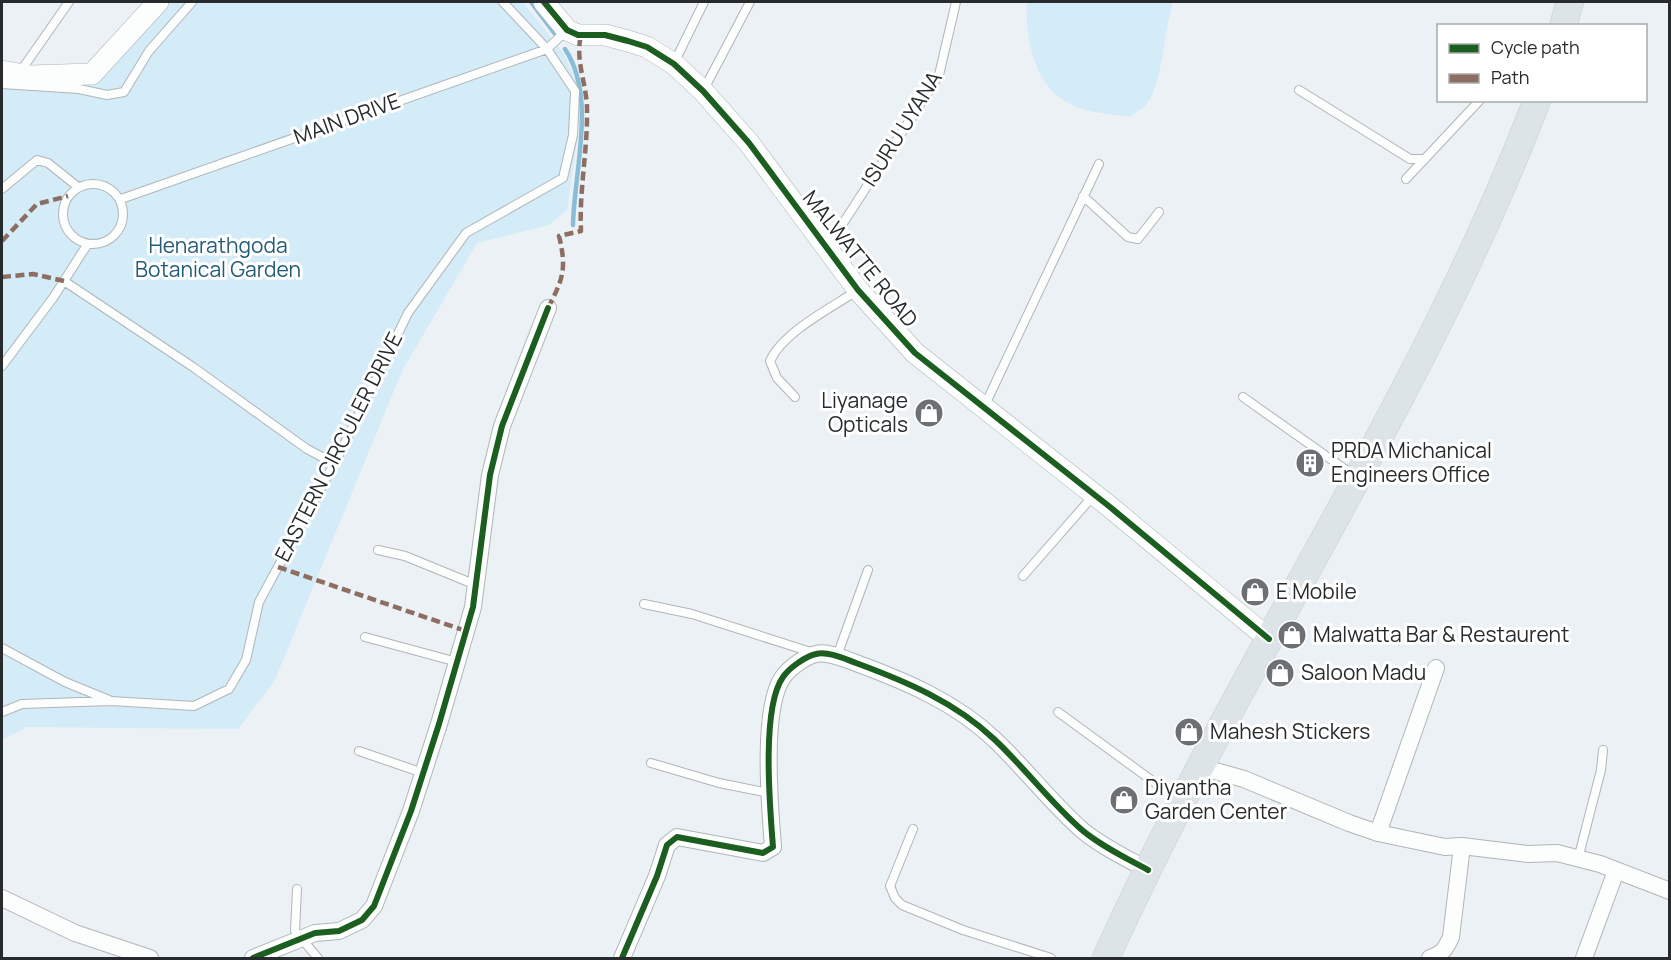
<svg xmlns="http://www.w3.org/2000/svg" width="1671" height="960" font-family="Manrope,sans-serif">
<rect width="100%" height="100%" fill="#ebf1f4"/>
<!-- green -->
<path fill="#d4ebf8" d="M 169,2 L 523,2 L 564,54 L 579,87 L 578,133 L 567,210 L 549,225 L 477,243 L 402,371 L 274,682 L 238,729 L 27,727 L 2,740 L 2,78 L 98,77 Z
M 1027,2 L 1173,2 C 1164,29 1163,86 1145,106 C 1141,110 1134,113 1130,117 C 1110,114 1087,113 1070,104 C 1034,86 1025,38 1027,2 Z"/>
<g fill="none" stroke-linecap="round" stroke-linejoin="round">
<!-- stream -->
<path stroke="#88bcd7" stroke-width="4.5" d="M 531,2 L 555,34
M 565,49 C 597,97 574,170 573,225"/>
<!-- service casing -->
<g stroke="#b1b5b8" stroke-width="10">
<path id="service" d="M 674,63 L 704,2
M 20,72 L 69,2
M 2,84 L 79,89 L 107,95 L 124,92 L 149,51 L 192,2
M 1299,90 L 1410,159 L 1425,159
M 703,91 L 750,2
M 1406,179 L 1480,100
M63 214a30 30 0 1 1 60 0a30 30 0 1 1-60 0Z
M 2,189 L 37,160 L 48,163 L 78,187
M 1083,196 L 1128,237 L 1138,239 L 1159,212
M 121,199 L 547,49 L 567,30
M 827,248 L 939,75 L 956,2
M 64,281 L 193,367 L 307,449 L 324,458 L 342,447
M 2,366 L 53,298 L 87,245
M 795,397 L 777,378 L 770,361 C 783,332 831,308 858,290
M 1243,397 L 1353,475
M 984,407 L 1099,164
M 378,550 L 405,556 L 476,585
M 1023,576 L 1093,496
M 644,604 L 692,614 L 814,653
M 365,637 L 457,662
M 2,648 L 65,682 L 109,700
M 837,656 L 868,570
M 2,712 L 22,704 L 111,701 L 194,706 L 229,689 L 246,660 L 259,602 L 343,447 L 408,313 L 466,233 L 563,178 L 573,135 L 575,91 L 547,49 L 503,2
M 1058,712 L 1180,801
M 359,751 L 423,773
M 651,763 L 719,783 L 769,793
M 913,829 L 890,886 L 895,898 L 902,905 L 963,930 L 1051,958
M 1578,859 L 1601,770 L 1603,750
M 297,889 L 295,931 L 318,958"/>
</g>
<!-- minor casing -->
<g stroke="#b1b5b8" stroke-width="18">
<path id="minor" d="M 1201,767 L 1244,779 L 1349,823 L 1378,833 L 1445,847 L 1462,846 L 1528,854 L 1557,853 L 1600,864 L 1670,891
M 1378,833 L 1436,668
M 2,898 L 75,933 L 150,958
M 253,958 L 315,933 L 339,931 L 362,920 L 374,906 L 411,811 L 439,724 L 473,607 L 490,475 L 502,426 L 548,308
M 622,958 L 657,876 L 667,845 L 677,837 L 763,853 L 773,847 C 770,808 761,708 783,677 C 789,668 806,656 816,654 C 828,651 845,659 856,663 C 905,681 955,702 994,739 C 1025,768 1050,802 1082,830 C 1101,846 1126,858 1148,870
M 1430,958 C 1442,955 1446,948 1451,937 L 1462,846
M 1584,958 L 1616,871"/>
</g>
<!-- tertiary casing -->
<g stroke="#b1b5b8" stroke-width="22">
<path id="tertiary" d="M 544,2 L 567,30 L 578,35 L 605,35 L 628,41 L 647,47 L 674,64 L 703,91 L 749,143 L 858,290 L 915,353 L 1110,507 L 1269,639
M 2,71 L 30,76 L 92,74 L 158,2"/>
</g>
<!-- primary casing -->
<g stroke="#c8cccd" stroke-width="28">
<path id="primary" d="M 1563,26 L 1570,2
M 1106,958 C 1237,667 1423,400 1537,100"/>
</g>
<!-- service -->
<use href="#service" stroke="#fcfdfd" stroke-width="8"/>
<!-- minor -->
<use href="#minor" stroke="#fcfdfd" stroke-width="16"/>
<!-- tertiary -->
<use href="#tertiary" stroke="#fcfdfd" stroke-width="21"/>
<!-- primary -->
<use href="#primary" stroke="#dde4e8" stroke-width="27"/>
<!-- quiet -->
<path stroke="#8d6e63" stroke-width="4.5" stroke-dasharray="9 4.5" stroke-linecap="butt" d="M 2,241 L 37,204 L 68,196
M 2,277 L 33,274 L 64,281
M 548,308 C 563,279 567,269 559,236 L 581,231 C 579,190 588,149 587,107 C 586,82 575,60 581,35
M 278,567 L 466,631"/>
<!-- cycleway casing -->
<g stroke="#fff" stroke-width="10">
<path id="cycleway" d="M 544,2 L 567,30 L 578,35 L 605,35 L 628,41 L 647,47 L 674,64 L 703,91 L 749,143 L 858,290 L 915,353 L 1110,507 L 1269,639
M 253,958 L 315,933 L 339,931 L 362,920 L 374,906 L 411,811 L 439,724 L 473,607 L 490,475 L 502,426 L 548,308
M 622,958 L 657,876 L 667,845 L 677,837 L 763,853 L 773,847 C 770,808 761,708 783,677 C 789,668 806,656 816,654 C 828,651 845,659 856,663 C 905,681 955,702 994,739 C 1025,768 1050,802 1082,830 C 1101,846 1126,858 1148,870"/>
</g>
<!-- cycleway -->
<use href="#cycleway" stroke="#1b5e20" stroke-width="6"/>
</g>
<!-- icons -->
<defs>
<g id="shop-disc" transform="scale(1.5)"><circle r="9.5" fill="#6c7073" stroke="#fff"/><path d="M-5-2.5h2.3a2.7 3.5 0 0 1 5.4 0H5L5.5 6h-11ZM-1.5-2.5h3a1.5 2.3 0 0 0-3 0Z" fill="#fff"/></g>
<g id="building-disc" transform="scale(1.5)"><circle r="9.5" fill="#6c7073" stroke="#fff"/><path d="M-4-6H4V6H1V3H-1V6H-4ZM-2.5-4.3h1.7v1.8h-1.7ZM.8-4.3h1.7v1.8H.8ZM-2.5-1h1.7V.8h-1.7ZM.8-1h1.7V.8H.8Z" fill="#fff"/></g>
</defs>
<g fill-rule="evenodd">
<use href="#shop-disc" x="929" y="413"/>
<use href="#building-disc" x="1310" y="463"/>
<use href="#shop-disc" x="1255" y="592"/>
<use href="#shop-disc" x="1292" y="635"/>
<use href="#shop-disc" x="1280" y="673"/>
<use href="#shop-disc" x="1189" y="732"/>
<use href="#shop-disc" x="1124" y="800"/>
</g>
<g text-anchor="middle" stroke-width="6" stroke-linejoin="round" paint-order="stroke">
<!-- street labels -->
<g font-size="21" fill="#272b2d" stroke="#fff">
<text transform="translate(347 119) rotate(-20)" y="7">MAIN DRIVE</text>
<text transform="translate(902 129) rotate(-58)" y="7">ISURU UYANA</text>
<text transform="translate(860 259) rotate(51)" y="7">MALWATTE ROAD</text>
<text transform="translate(339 447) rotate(-63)" y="7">EASTERN CIRCULER DRIVE</text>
</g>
<!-- park labels -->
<g font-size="21" fill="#245c77" stroke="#fff">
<text x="218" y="253">Henarathgoda<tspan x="218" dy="24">Botanical Garden</tspan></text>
</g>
<!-- poi labels -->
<g font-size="21" fill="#272b2d" stroke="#fff" text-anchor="start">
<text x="908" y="408" text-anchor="end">Liyanage<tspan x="908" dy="24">Opticals</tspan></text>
<text x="1331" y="458">PRDA Michanical<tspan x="1331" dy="24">Engineers Office</tspan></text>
<text x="1276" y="599">E Mobile</text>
<text x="1313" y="642">Malwatta Bar &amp; Restaurent</text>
<text x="1301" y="680">Saloon Madu</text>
<text x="1210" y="739">Mahesh Stickers</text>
<text x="1145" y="795">Diyantha<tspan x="1145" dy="24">Garden Center</tspan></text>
</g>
</g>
<!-- border -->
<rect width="1671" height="960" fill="none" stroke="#272b2d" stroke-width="6"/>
<!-- legend -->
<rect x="1437" y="24" width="210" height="78" fill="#ffffff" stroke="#a9aaab" stroke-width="1.5"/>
<rect x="1449" y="44" width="30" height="9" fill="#1b5e20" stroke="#a9aaab" stroke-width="1.5"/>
<text x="1491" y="54" font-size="18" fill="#272b2d">Cycle path</text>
<rect x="1449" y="74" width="30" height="9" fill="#8d6e63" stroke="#a9aaab" stroke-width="1.5"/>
<text x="1491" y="84" font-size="18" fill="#272b2d">Path</text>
</svg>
